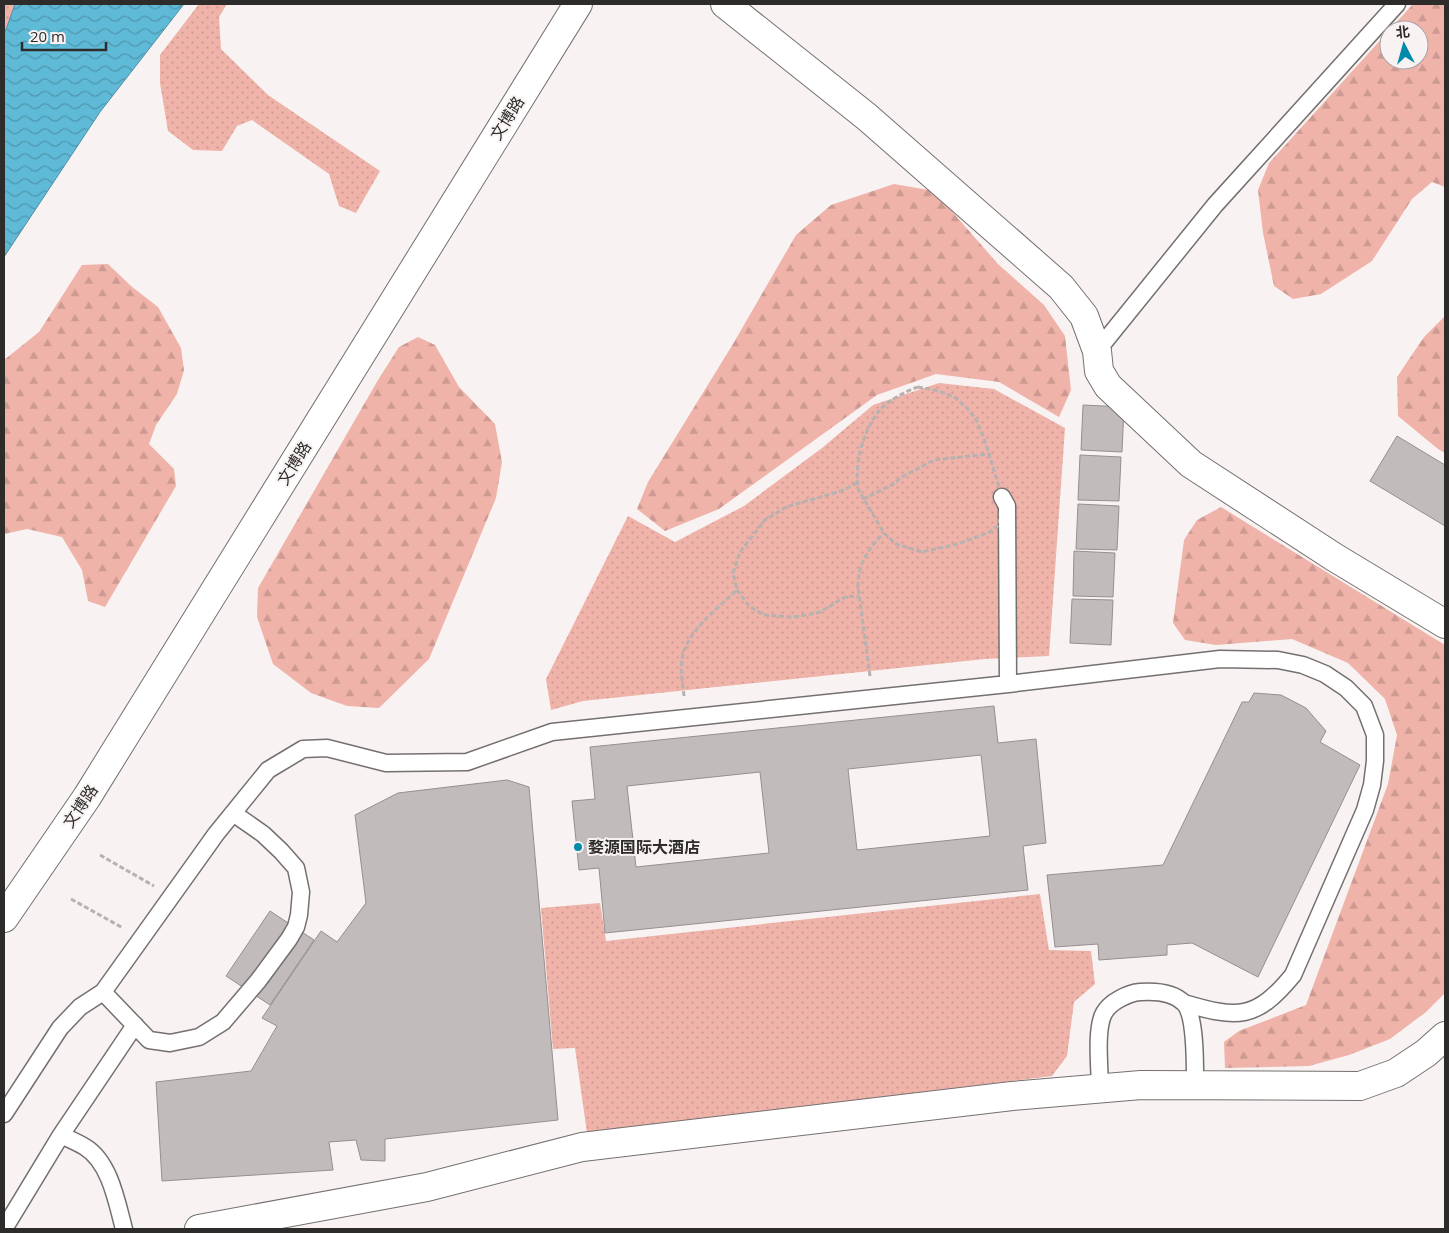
<svg xmlns="http://www.w3.org/2000/svg" width="1449" height="1233" font-family="'Open Sans','Noto Sans SC',sans-serif">
<defs>
<pattern id="forest-firs" width="22" height="20" patternUnits="userSpaceOnUse" patternTransform="scale(1.25)"><rect width="22" height="20" fill="#efb3a9"/><path d="M5 1l3.5 6h-7zM16 11l3.5 6h-7z" fill="#cd9a92"/></pattern>
<pattern id="park-dots" width="8" height="8" patternUnits="userSpaceOnUse" patternTransform="scale(1.25)"><rect width="8" height="8" fill="#efb3a9"/><path d="M2 2h.1M6 6h.1" fill="none" stroke="#cd9a92" stroke-width="1.8" stroke-linecap="round"/></pattern>
<pattern id="water-waves" width="16" height="10" patternUnits="userSpaceOnUse" patternTransform="scale(1.25)"><rect width="16" height="10" fill="#5fbad7"/><path d="M0 5q4-4 8 0t8 0" fill="none" stroke="#4f97af"/></pattern>
</defs>
<rect width="100%" height="100%" fill="#f8f3f2"/>
<!-- forest -->
<path fill="url(#forest-firs)" fill-rule="evenodd" d="M 1413,4 L 1445,4 L 1445,187 L 1432,182 L 1412,199 L 1372,261 L 1321,294 L 1293,299 L 1274,286 L 1263,233 L 1258,190 L 1269,163 ZM 1389,30 L 1419,30 L 1419,60 L 1389,60 Z
M 894,184 L 934,191 L 998,264 L 1044,305 L 1065,336 L 1071,390 L 1059,417 L 999,382 L 936,374 L 877,395 L 719,509 L 665,531 L 637,509 L 648,482 L 733,344 L 796,235 L 831,205 Z
M 108,264 L 131,286 L 158,307 L 181,348 L 184,370 L 177,394 L 156,425 L 149,444 L 174,469 L 176,486 L 105,607 L 88,601 L 82,570 L 62,537 L 27,529 L 4,534 L 4,360 L 39,332 L 82,265 Z
M 1445,316 L 1445,453 L 1438,449 L 1398,416 L 1397,377 L 1424,337 Z
M 418,337 L 435,345 L 459,387 L 495,424 L 502,462 L 496,498 L 429,659 L 379,708 L 347,706 L 311,693 L 273,664 L 257,617 L 258,588 L 378,380 L 399,347 Z
M 1221,507 L 1445,645 L 1445,993 L 1426,1012 L 1390,1039 L 1349,1055 L 1309,1066 L 1225,1068 L 1224,1042 L 1239,1031 L 1306,1005 L 1388,784 L 1397,735 L 1385,699 L 1348,663 L 1292,639 L 1216,645 L 1185,640 L 1173,623 L 1184,540 L 1197,520 Z"/>
<!-- park -->
<path fill="url(#park-dots)" d="M 4,4 L 15,4 L 4,35 Z
M 199,4 L 227,4 L 219,17 L 221,49 L 268,95 L 380,171 L 356,213 L 339,206 L 329,174 L 252,120 L 237,126 L 222,151 L 193,150 L 168,131 L 160,83 L 160,55 Z
M 939,383 L 994,389 L 1065,428 L 1049,656 L 985,659 L 583,701 L 551,710 L 546,679 L 628,516 L 675,542 L 744,506 L 822,448 L 873,405 Z
M 1040,894 L 1049,950 L 1091,951 L 1095,984 L 1074,1002 L 1067,1056 L 1052,1076 L 587,1133 L 575,1048 L 553,1049 L 541,908 L 600,903 L 606,941 Z"/>
<!-- water -->
<path fill="url(#water-waves)" stroke="#508fa3" d="M 15,4 L 184,4 L 100,112 L 4,257 L 4,35 Z"/>
<!-- building -->
<path fill="#c1bcbb" stroke="#95908f" fill-rule="evenodd" d="M 1083,405 L 1124,407 L 1122,452 L 1081,450 Z
M 1397,436 L 1445,465 L 1445,526 L 1370,481 Z
M 1080,455 L 1121,457 L 1119,501 L 1078,500 Z
M 1078,504 L 1119,506 L 1117,550 L 1076,549 Z
M 1074,551 L 1115,553 L 1113,597 L 1073,596 Z
M 1072,599 L 1113,600 L 1111,645 L 1070,643 Z
M 1254,693 L 1281,695 L 1306,708 L 1326,731 L 1320,742 L 1360,765 L 1258,977 L 1192,943 L 1167,945 L 1167,955 L 1099,960 L 1098,944 L 1055,947 L 1047,875 L 1163,865 L 1242,702 L 1249,702 Z
M 994,706 L 998,743 L 1036,739 L 1046,843 L 1023,846 L 1028,890 L 605,933 L 599,868 L 579,870 L 572,801 L 595,799 L 590,747 ZM 981,755 L 990,836 L 857,850 L 848,769 ZM 760,772 L 769,853 L 636,867 L 627,786 Z
M 507,780 L 529,787 L 558,1120 L 385,1139 L 385,1161 L 361,1160 L 356,1140 L 329,1142 L 333,1170 L 162,1181 L 156,1082 L 251,1071 L 277,1026 L 262,1018 L 321,931 L 337,942 L 366,903 L 355,815 L 398,793 Z
M 270,911 L 314,940 L 270,1005 L 226,976 Z"/>
<g fill="none" stroke-linecap="round" stroke-linejoin="round">
<!-- service casing -->
<g stroke="#74706f" stroke-width="19">
<path id="service" d="M 1097,351 L 1215,205 L 1397,4
M 1002,497 L 1007,506 L 1008,684
M 103,992 L 149,1040 L 170,1043 L 199,1037 L 223,1022 L 258,981 L 289,939 L 296,927 L 299,915 L 301,892 L 296,868 L 281,851 L 263,834 L 233,813
M 1100,1089 C 1100,1070 1095,1029 1104,1013 C 1110,1002 1128,993 1140,992 C 1153,991 1173,992 1184,1003 C 1196,1015 1195,1067 1195,1085
M 4,1114 L 60,1028 L 80,1007 L 103,992 L 216,834 L 268,770 L 303,749 L 327,748 L 386,763 L 467,762 L 552,732 L 1008,684 L 1220,659 L 1278,660 L 1303,665 L 1325,674 L 1346,688 L 1364,706 L 1375,735 L 1375,761 L 1372,785 L 1365,810 L 1293,975 C 1256,1020 1238,1019 1184,1003
M 61,1135 C 69,1139 77,1142 85,1147 C 110,1162 117,1203 124,1229
M 4,1229 L 61,1135 L 135,1025"/>
</g>
<!-- minor casing -->
<g stroke="#74706f" stroke-width="30">
<path id="minor" d="M 725,4 L 867,117 L 1061,287 L 1084,316 L 1097,351 L 1099,371 L 1108,386 L 1191,464 L 1334,557 L 1445,624
M 199,1229 L 427,1187 L 582,1147 L 1012,1096 L 1141,1085 L 1360,1086 L 1396,1073 L 1426,1053 L 1445,1036"/>
</g>
<!-- primary casing -->
<g stroke="#74706f" stroke-width="30">
<path id="primary" d="M 4,918 L 87,797 L 578,4"/>
</g>
<!-- path -->
<path stroke="#b5b2b1" stroke-width="3" stroke-dasharray="5 2.5" stroke-linecap="butt" d="M 918,387 L 939,391 L 954,397 L 967,408 L 977,421 L 986,444 L 1002,497 L 999,525 L 990,532 L 958,544 L 922,552 L 896,544 L 884,533 L 859,491 C 853,466 863,431 879,411 C 887,401 906,391 918,387 Z
M 857,483 L 841,491 L 786,507 L 765,520 L 740,552 L 733,573 L 737,590 L 749,606 L 764,615 L 791,617 L 807,615 L 820,612 L 847,596 L 860,597
M 863,499 L 892,485 L 902,477 L 934,460 L 989,454
M 870,676 L 858,586 C 858,563 869,548 884,533
M 684,696 C 683,684 680,671 682,660 C 684,634 719,607 737,590
M 100,855 L 154,886
M 71,899 L 123,928"/>
<!-- service -->
<use href="#service" stroke="#fff" stroke-width="16"/>
<!-- minor -->
<use href="#minor" stroke="#fff" stroke-width="28"/>
<!-- primary -->
<use href="#primary" stroke="#fff" stroke-width="28"/>
</g>
<!-- markers -->
<circle fill="#018aaa" stroke="#f8f3f2" stroke-width="2" cx="578" cy="847" r="5"/>
<g text-anchor="middle" stroke-width="4" stroke-linejoin="round" paint-order="stroke">
<!-- street labels -->
<g font-size="16" fill="#2d2c2b" stroke="#f8f3f2">
<text transform="translate(507 118) rotate(-58)" y="6">文博路</text>
<text transform="translate(294 463) rotate(-58)" y="6">文博路</text>
<text transform="translate(80 806) rotate(-56)" y="6">文博路</text>
</g>
<!-- poi labels -->
<g font-size="16" font-weight="bold" fill="#2d2c2b" stroke="#f8f3f2" text-anchor="start">
<text x="588" y="853">婺源国际大酒店</text>
</g>
</g>
<!-- border -->
<rect width="1449" height="1233" fill="none" stroke="#2d2c2b" stroke-width="10"/>
<!-- north arrow -->
<g transform="translate(1404 45) rotate(354)"><circle r="24" fill="#f8f3f2" stroke="#a7a3a2"/>
<path d="M0-4L9 19L0 12L-9 19Z" fill="#018aaa"/>
<text y="-8" font-size="14" font-weight="bold" text-anchor="middle" fill="#2d2c2b">北</text>
</g>
<!-- scale -->
<path d="M22 42v8h84v-8" fill="none" stroke="#2d2c2b" stroke-width="2.5"/>
<text x="30" y="42" font-size="15" fill="#2d2c2b" stroke="#f8f3f2" stroke-width="4" paint-order="stroke">20 m</text>
</svg>
